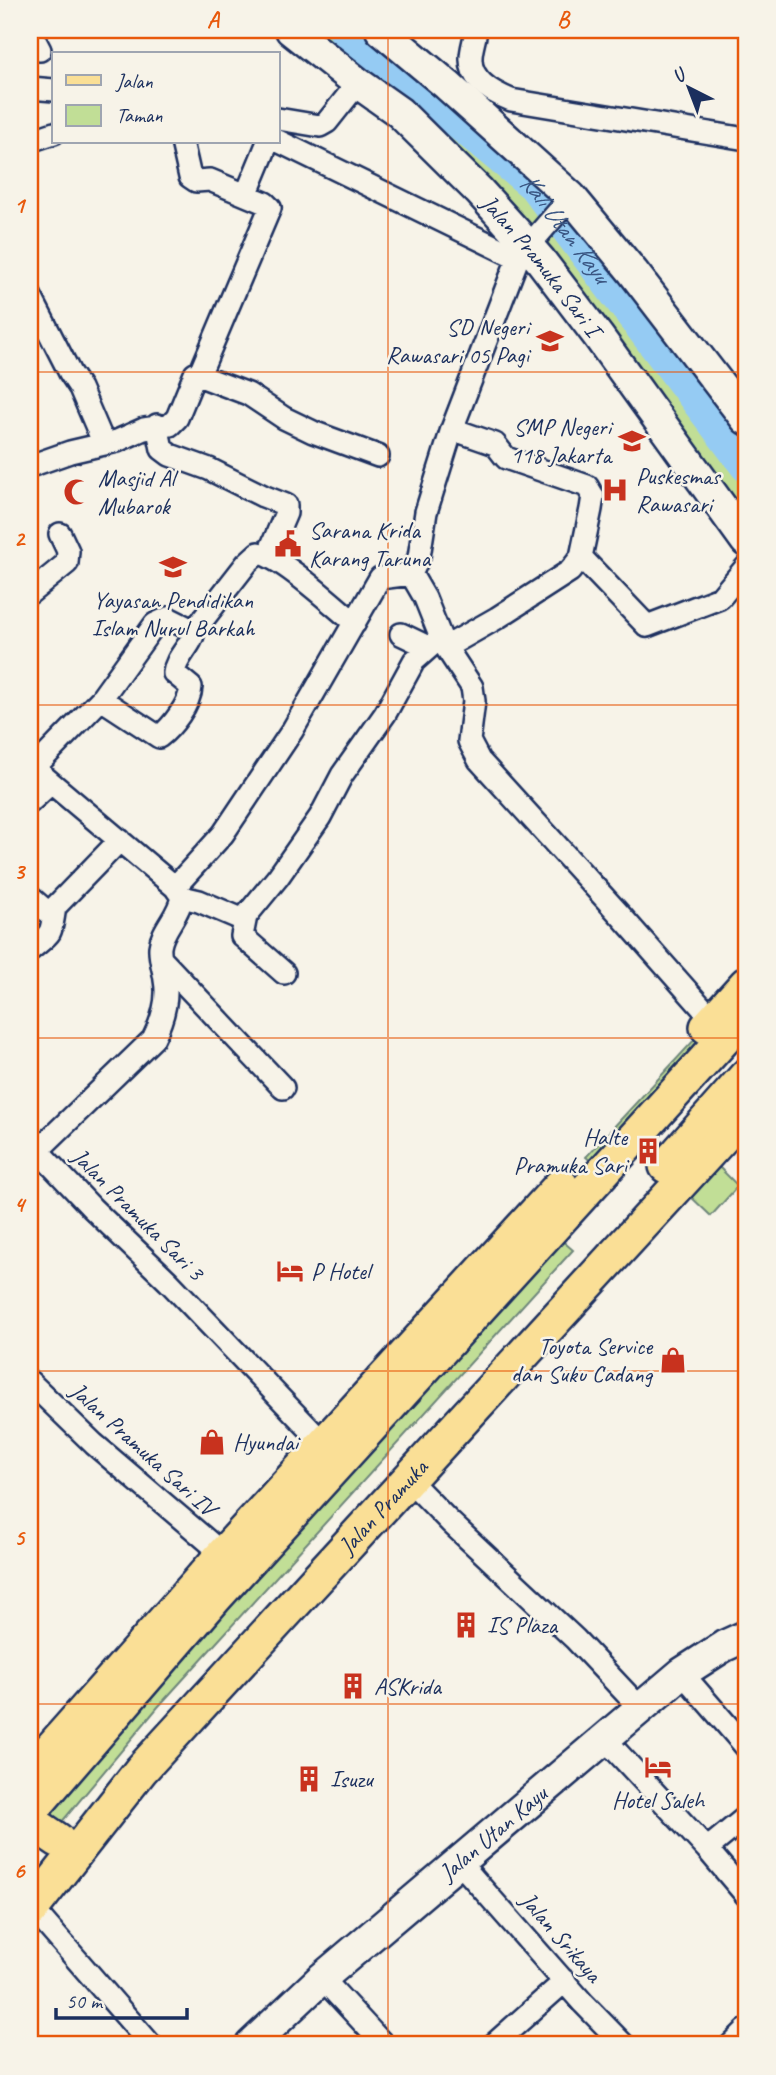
<svg xmlns="http://www.w3.org/2000/svg" width="776" height="2075" font-family="Caveat,sans-serif">
<rect width="100%" height="100%" fill="#f7f3e8"/>
<filter id="ink" filterUnits="userSpaceOnUse"><feTurbulence type="fractalNoise" baseFrequency=".0143" numOctaves="2"/><feDisplacementMap in="SourceGraphic" scale="14" xChannelSelector="R" yChannelSelector="G"/><feConvolveMatrix kernelMatrix="1 2 1 2 8 2 1 2 1" color-interpolation-filters="sRGB"/></filter>
<g filter="url(#ink)">
<!-- green -->
<path fill="#c1de96" stroke="#6e867a" stroke-width="2" d="M 291,30 L 381,30 L 574,200 L 746,420 L 746,541 L 528,246 Z
M 746,984 L 603,1172 L 586,1157 Z
M 718,1166 L 738,1186 L 711,1216 L 690,1196 Z
M 558,1237 L 573,1250 L 158,1707 L 30,1860 L 30,1828 Z"/>
<g fill="none" stroke-linecap="round" stroke-linejoin="round">
<!-- river -->
<path stroke="#95cbf3" stroke-width="32" id="s1" d="M 344,30 L 534,186 L 746,466"/>
<!-- street casing -->
<g stroke="#1b2f5e" stroke-width="26">
<path id="street" d="M 476,30 C 475,39 471,49 471,58 C 470,80 493,93 511,100 L 746,139
M 30,31 L 40,50
M 30,88 L 54,90
M 278,119 L 320,126 L 327,122 L 358,83
M 30,141 L 54,133
M 278,141 L 518,258
M 246,195 L 268,142
M 30,295 L 70,373 L 80,388 L 104,444
M 195,374 L 248,394 L 284,418 L 313,432 L 378,456
M 157,425 L 162,449 L 170,455 L 209,469 L 263,496 L 286,505 L 286,513 L 268,555
M 30,466 L 70,452 L 117,441 L 144,429 L 170,425 L 177,418 L 195,374 L 200,373 L 270,208 L 265,203 L 210,180 L 196,181 L 190,177 L 182,142
M 581,557 L 647,626 L 720,598 L 746,567
M 411,574 L 425,598 L 443,643 L 472,687 L 474,701 L 469,741 L 479,760 L 622,917 L 713,1020
M 411,574 L 419,557 L 426,512 L 452,429 L 518,258 L 571,197
M 30,593 L 67,563 L 68,551 L 60,534
M 194,631 L 247,563 L 258,553 C 282,557 334,606 355,623
M 401,634 L 428,647
M 446,647 L 497,618 L 570,571 L 581,557 L 591,509 L 593,496 L 587,486 L 506,458 L 495,444 L 452,429
M 30,765 L 175,887 L 182,897 C 179,916 162,929 160,947 C 159,958 164,970 165,980 C 169,1001 162,1021 153,1039 L 30,1158
M 34,768 L 101,699 L 155,624 L 168,618 L 194,631 C 192,646 176,656 174,673 L 191,687 C 190,704 172,727 159,737 L 101,699
M 30,802 L 51,783
M 175,887 L 223,834 L 292,731 L 380,578 L 411,574
M 30,897 L 53,917
M 182,897 L 199,901 L 239,918 L 246,916 L 278,877 L 320,817 L 342,775 L 385,714 L 414,661 L 441,637
M 246,916 L 242,936 L 284,973
M 30,950 C 54,930 50,937 55,907 L 120,840
M 161,959 L 283,1088
M 38,1151 L 92,1208 L 168,1281 L 323,1443
M 30,1382 L 94,1444 L 223,1554
M 408,1479 L 450,1522 L 575,1639 L 640,1708
M 682,1673 L 746,1747
M 604,1738 L 707,1849 L 746,1895
M 707,1849 L 746,1817
M 459,1862 L 583,2003 L 624,2045
M 32,1908 L 151,2045
M 322,1978 L 384,2045
M 493,2045 L 565,1981
M 731,2045 L 746,2030"/>
</g>
<!-- secondary casing -->
<g stroke="#1b2f5e" stroke-width="35">
<g id="secondary">
<path id="s2" d="M 291,30 L 358,83 L 399,112 L 479,191 L 516,232 L 541,261 L 598,336 L 746,541"/>
<path d="M 381,30 L 447,85 L 571,197 L 633,272 L 746,419"/>
<path id="s3" d="M 251,2045 L 322,1978 L 682,1673 L 724,1646 L 746,1636"/>
</g>
</g>
<!-- primary casing -->
<g stroke="#1b2f5e" stroke-width="38">
<g id="primary">
<path d="M 707,1027 L 746,984"/>
<path d="M 666,1166 L 746,1076"/>
<path d="M 30,1772 L 223,1554 L 561,1185"/>
<path d="M 30,1812 L 214,1599 L 746,1015"/>
<path d="M 30,1821 L 58,1840"/>
<path id="s4" d="M 30,1911 L 141,1770 L 746,1112"/>
</g>
</g>
<!-- street -->
<use href="#street" stroke="#f7f3e8" stroke-width="21"/>
<!-- secondary -->
<use href="#secondary" stroke="#f7f3e8" stroke-width="30"/>
<!-- primary -->
<use href="#primary" stroke="#fadf96" stroke-width="33"/>
</g>
</g>
<!-- grid -->
<path fill="none" stroke="#e8590c" stroke-width="2" stroke-opacity="0.55" d="M 388,30 L 388,2045M 30,372 L 746,372M 30,705 L 746,705M 30,1038 L 746,1038M 30,1371 L 746,1371M 30,1704 L 746,1704"/>
<!-- icons -->
<defs>
<g id="school-bare" transform="scale(2.1)"><path d="M0-5L7-2L0 1L-7-2ZM-4 1L0 2.5L4 1V4Q0 6-4 4Z" fill="#c8321e" stroke="#f7f3e8" stroke-width="2.5" paint-order="stroke"/></g>
<g id="hospital-bare" transform="scale(2.1)"><path d="M-5-5h3v3.5h4V-5h3V5h-3V1.5h-4V5h-3Z" fill="#c8321e" stroke="#f7f3e8" stroke-width="2.5" paint-order="stroke"/></g>
<g id="mosque-bare" transform="scale(2.1)"><path d="M3.5-4.9A6 6 0 1 0 3.5 4.9A5 5 0 1 1 3.5-4.9Z" fill="#c8321e" stroke="#f7f3e8" stroke-width="2.5" paint-order="stroke"/></g>
<g id="civic-bare" transform="scale(2.1)"><path d="M-.6-6.5H3V-4.5H.6V-3L4-1V1h2V6H-6V1h2V-1L-.6-3ZM-1.2 2.5V6h2.4V2.5Z" fill="#c8321e" stroke="#f7f3e8" stroke-width="2.5" paint-order="stroke"/></g>
<g id="building-bare" transform="scale(2.1)"><path d="M-4-6H4V6H1V3H-1V6H-4ZM-2.5-4.3h1.7v1.8h-1.7ZM.8-4.3h1.7v1.8H.8ZM-2.5-1h1.7V.8h-1.7ZM.8-1h1.7V.8H.8Z" fill="#c8321e" stroke="#f7f3e8" stroke-width="2.5" paint-order="stroke"/></g>
<g id="hotel-bare" transform="scale(2.1)"><path d="M-6-4.5h1.5V1H6V5H4.5V3h-9V5H-6ZM-4 0a1.8 1.8 0 1 1 3.6 0ZM.5 0V-2.5h3Q6-2.5 6 0Z" fill="#c8321e" stroke="#f7f3e8" stroke-width="2.5" paint-order="stroke"/></g>
<g id="shop-bare" transform="scale(2.1)"><path d="M-5-2.5h2.3a2.7 3.5 0 0 1 5.4 0H5L5.5 6h-11ZM-1.5-2.5h3a1.5 2.3 0 0 0-3 0Z" fill="#c8321e" stroke="#f7f3e8" stroke-width="2.5" paint-order="stroke"/></g>
</defs>
<g fill-rule="evenodd">
<use href="#school-bare" x="550" y="341"/>
<use href="#school-bare" x="632" y="441"/>
<use href="#hospital-bare" x="615" y="490"/>
<use href="#mosque-bare" x="77" y="492"/>
<use href="#civic-bare" x="288" y="544"/>
<use href="#school-bare" x="173" y="567"/>
<use href="#building-bare" x="648" y="1151"/>
<use href="#hotel-bare" x="290" y="1271"/>
<use href="#shop-bare" x="673" y="1360"/>
<use href="#shop-bare" x="212" y="1442"/>
<use href="#building-bare" x="466" y="1625"/>
<use href="#building-bare" x="353" y="1686"/>
<use href="#hotel-bare" x="658" y="1767"/>
<use href="#building-bare" x="309" y="1779"/>
</g>
<g text-anchor="middle" stroke-width="5" stroke-linejoin="round" paint-order="stroke">
<!-- street labels -->
<g font-size="24" fill="#1b2f5e" stroke="#f7f3e8">
<text dy="8" stroke="none"><textPath href="#s2" startOffset="345">Jalan Pramuka Sari I</textPath></text>
<text transform="translate(138 1214) rotate(45)" y="8">Jalan Pramuka Sari 3</text>
<text transform="translate(143 1449) rotate(42)" y="8">Jalan Pramuka Sari IV</text>
<text dy="8" stroke="none"><textPath href="#s4" startOffset="537">Jalan Pramuka</textPath></text>
<text dy="8" stroke="none"><textPath href="#s3" startOffset="322">Jalan Utan Kayu</textPath></text>
<text transform="translate(561 1937) rotate(49)" y="8">Jalan Srikaya</text>
</g>
<!-- poi labels -->
<g font-size="24" fill="#1b2f5e" stroke="#f7f3e8" text-anchor="start">
<text x="529" y="335" text-anchor="end">SD Negeri<tspan x="529" dy="28">Rawasari 05 Pagi</tspan></text>
<text x="611" y="435" text-anchor="end">SMP Negeri<tspan x="611" dy="28">118 Jakarta</tspan></text>
<text x="636" y="484">Puskesmas<tspan x="636" dy="28">Rawasari</tspan></text>
<text x="98" y="486">Masjid Al<tspan x="98" dy="28">Mubarok</tspan></text>
<text x="309" y="538">Sarana Krida<tspan x="309" dy="28">Karang Taruna</tspan></text>
<text x="173" y="608" text-anchor="middle">Yayasan Pendidikan<tspan x="173" dy="28">Islam Nurul Barkah</tspan></text>
<text x="627" y="1145" text-anchor="end">Halte<tspan x="627" dy="28">Pramuka Sari</tspan></text>
<text x="311" y="1279">P Hotel</text>
<text x="652" y="1354" text-anchor="end">Toyota Service<tspan x="652" dy="28">dan Suku Cadang</tspan></text>
<text x="233" y="1450">Hyundai</text>
<text x="487" y="1633">IS Plaza</text>
<text x="374" y="1694">ASKrida</text>
<text x="330" y="1787">Isuzu</text>
<text x="658" y="1808" text-anchor="middle">Hotel Saleh</text>
</g>
<!-- water labels -->
<g font-size="26" font-style="italic" fill="#3a5683" stroke="#f7f3e8">
<text dy="9" stroke="none"><textPath href="#s1" startOffset="298">Kali Utan Kayu</textPath></text>
</g>
</g>
<!-- margin -->
<rect width="776" height="2075" fill="none" stroke="#f7f3e8" stroke-width="77"/>
<!-- legend -->
<rect x="52" y="52" width="228" height="91" fill="#f7f3e8" stroke="#9fa5b1" stroke-width="2"/>
<rect x="66" y="75" width="35" height="10" fill="#fadf96" stroke="#9fa5b1" stroke-width="2"/>
<text x="116" y="88" font-size="21" fill="#1b2f5e">Jalan</text>
<rect x="66" y="105" width="35" height="21" fill="#c1de96" stroke="#9fa5b1" stroke-width="2"/>
<text x="116" y="122" font-size="21" fill="#1b2f5e">Taman</text>
<!-- north arrow -->
<g transform="translate(689 88) rotate(318)" stroke="#f7f3e8" stroke-width="5" paint-order="stroke">
<path d="M0-5L12 26L0 18L-12 26Z" fill="#1b2f5e"/>
<text y="-10" font-size="19" font-weight="bold" text-anchor="middle" fill="#1b2f5e">U</text>
</g>
<!-- scale -->
<path d="M56 2008v10h131v-10" fill="none" stroke="#1b2f5e" stroke-width="3.5"/>
<text x="66" y="2008" font-size="21" fill="#1b2f5e" stroke="#f7f3e8" stroke-width="5" paint-order="stroke">50 m</text>
<rect x="38" y="38" width="700" height="1998" fill="none" stroke="#e8590c" stroke-width="2.5"/>
<g font-size="23" text-anchor="middle" font-weight="bold" fill="#e8590c">
<text x="213" y="27">A</text>
<text x="563" y="27">B</text>
<text x="19" y="213">1</text>
<text x="19" y="546">2</text>
<text x="19" y="879">3</text>
<text x="19" y="1212">4</text>
<text x="19" y="1545">5</text>
<text x="19" y="1878">6</text>
</g>
</svg>
